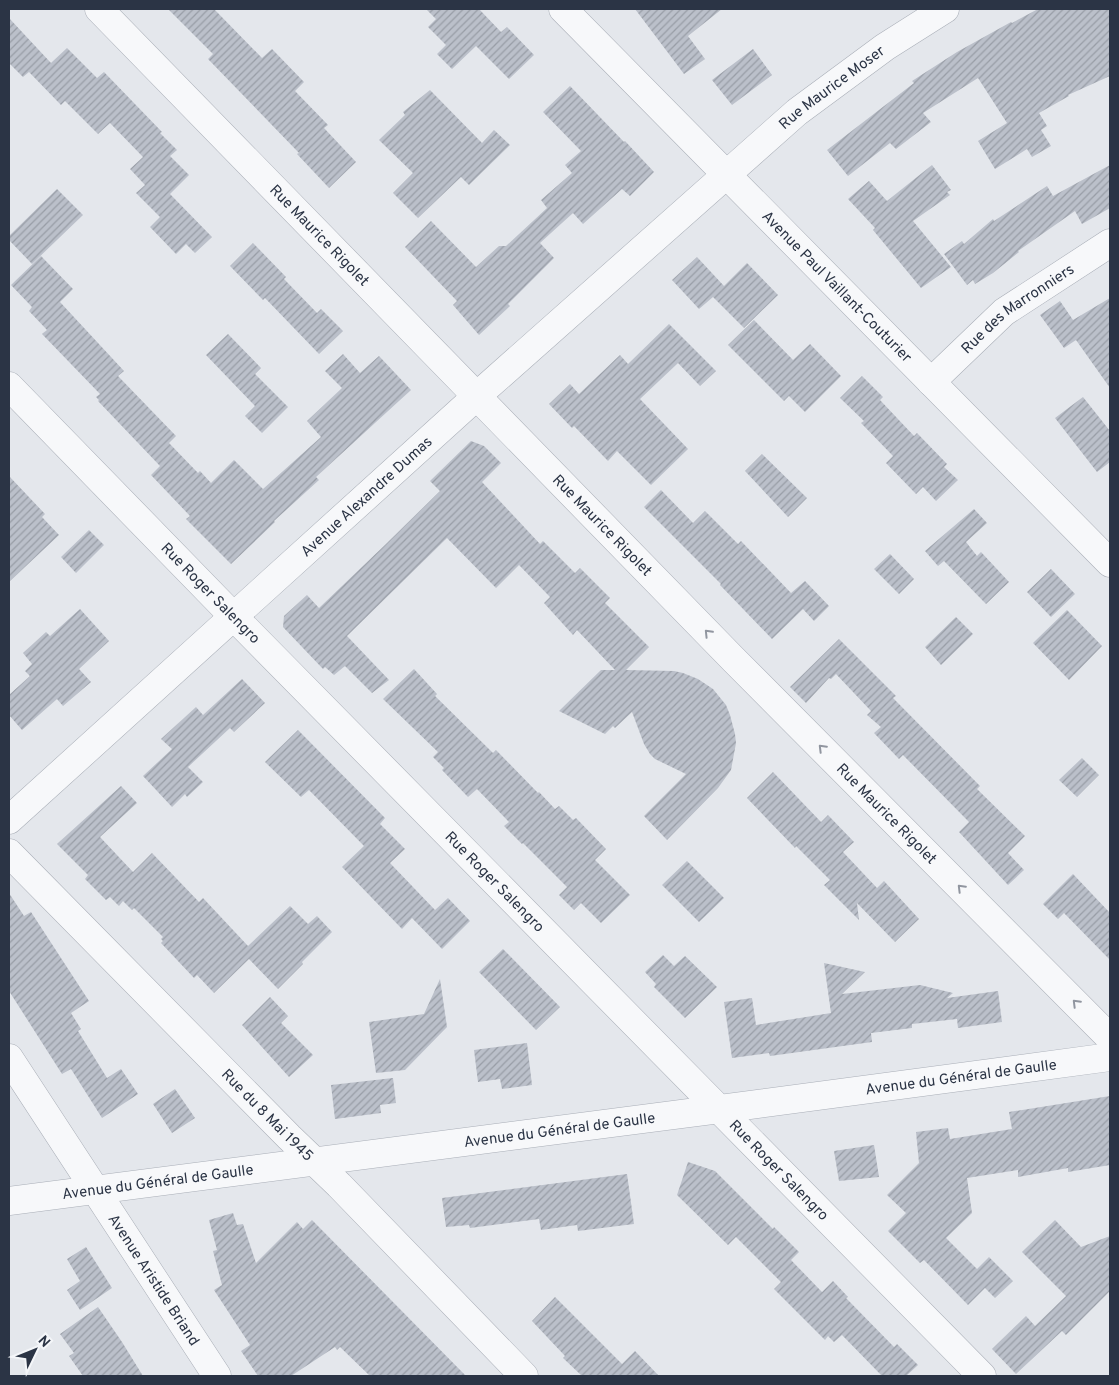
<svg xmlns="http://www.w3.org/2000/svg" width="1119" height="1385" font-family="Overpass,sans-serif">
<defs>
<pattern id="building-hatch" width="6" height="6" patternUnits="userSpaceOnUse" patternTransform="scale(1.25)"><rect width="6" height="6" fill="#bbc0ca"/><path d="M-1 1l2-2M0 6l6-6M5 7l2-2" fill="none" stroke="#989da6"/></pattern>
</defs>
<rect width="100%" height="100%" fill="#e4e7ec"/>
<!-- building -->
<path fill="url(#building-hatch)" d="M 168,9 L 214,9 L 262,58 L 272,49 L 304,82 L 295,91 L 328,125 L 324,128 L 356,162 L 329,188 L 297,154 L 299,153 L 208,59 L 213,54 Z
M 426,9 L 479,9 L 501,32 L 507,27 L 534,55 L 509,79 L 476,46 L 452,69 L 437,54 L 446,45 L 428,27 L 436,19 Z
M 635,9 L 722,9 L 688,36 L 705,59 L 684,74 Z
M 1038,9 L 1110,9 L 1110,76 L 1068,95 L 1069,96 L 1039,113 L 1047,126 L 1041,130 L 1051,146 L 1032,157 L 1027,149 L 995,169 L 978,141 L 1007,123 L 978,78 L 923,113 L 931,122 L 896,149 L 890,143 L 848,176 L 827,150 L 914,83 L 912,81 L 957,52 L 1011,22 L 1012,23 Z
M 9,18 L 51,63 L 67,48 L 97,78 L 104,72 L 162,132 L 160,133 L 177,150 L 170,156 L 189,175 L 170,194 L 212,237 L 195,253 L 186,244 L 176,254 L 150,227 L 160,217 L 136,193 L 145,185 L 130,169 L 143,157 L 110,123 L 98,134 L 65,101 L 61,105 L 29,72 L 23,77 L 9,63 Z
M 753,49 L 772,75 L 732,105 L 712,80 Z
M 570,86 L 624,142 L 625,141 L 654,172 L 630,196 L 622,189 L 583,224 L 573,213 L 540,243 L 554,258 L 508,304 L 510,306 L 479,335 L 453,305 L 457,301 L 405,247 L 431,221 L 476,267 L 499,246 L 506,246 L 547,208 L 541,200 L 572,173 L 565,165 L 581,151 L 543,112 Z
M 430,90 L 482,143 L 494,130 L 510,145 L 469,185 L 461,177 L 418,218 L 393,193 L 413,173 L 379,140 L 405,115 L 403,112 Z
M 932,165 L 951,190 L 947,192 L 950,195 L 913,221 L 951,267 L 921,288 L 873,230 L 875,228 L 848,199 L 869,181 L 887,201 Z
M 1110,165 L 1110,208 L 1082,224 L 1075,211 L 1018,251 L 1019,252 L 993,273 L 975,284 L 973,280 L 967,285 L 944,254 L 962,241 L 964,244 L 993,219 L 994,221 L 1047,186 L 1053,196 Z
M 57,189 L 83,215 L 32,264 L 9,240 L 9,236 Z
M 253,243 L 286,277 L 284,279 L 317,313 L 321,309 L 343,331 L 319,354 L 265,298 L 263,300 L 230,266 Z
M 41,256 L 73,289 L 60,302 L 124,371 L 118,376 L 176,436 L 169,443 L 198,473 L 200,471 L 211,483 L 234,460 L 263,489 L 321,437 L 307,421 L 342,388 L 325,371 L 343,354 L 360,373 L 379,356 L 411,390 L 316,477 L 319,480 L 274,521 L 275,522 L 231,564 L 186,519 L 190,516 L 151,475 L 160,466 L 98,401 L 99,400 L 96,397 L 100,394 L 42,334 L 47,330 L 29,311 L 32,307 L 11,285 Z
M 697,257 L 724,286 L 747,263 L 778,295 L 744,328 L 713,297 L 699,309 L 672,280 Z
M 1110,298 L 1110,388 L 1076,340 L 1064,348 L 1040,315 L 1060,301 L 1073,320 Z
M 754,320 L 793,360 L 810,344 L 841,376 L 805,412 L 789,396 L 784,401 L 728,345 Z
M 669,324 L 716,371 L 700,386 L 678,363 L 640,399 L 688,449 L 651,485 L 617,451 L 608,461 L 574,426 L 572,428 L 549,404 L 570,384 L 579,394 L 620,355 L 628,364 Z
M 228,334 L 261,368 L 255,374 L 288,407 L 262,433 L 245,416 L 255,406 L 206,355 Z
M 862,376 L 883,397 L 880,400 L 914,436 L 917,433 L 947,464 L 944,467 L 958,480 L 936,501 L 923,487 L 916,494 L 886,463 L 893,456 L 861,423 L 864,421 L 840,398 Z
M 1083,397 L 1110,431 L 1110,462 L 1097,472 L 1055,418 Z
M 471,441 L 484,446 L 501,463 L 482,482 L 540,544 L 543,541 L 575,573 L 580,568 L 610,598 L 605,603 L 649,647 L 626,670 L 674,671 L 683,673 L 698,679 L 713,689 L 726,705 L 730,715 L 735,734 L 736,743 L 731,770 L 718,788 L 667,840 L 644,816 L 686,774 L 655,759 L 650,754 L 644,744 L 632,712 L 615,728 L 613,726 L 605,734 L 559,711 L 601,670 L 615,670 L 577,630 L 573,635 L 544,603 L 550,597 L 519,565 L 496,588 L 447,538 L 347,636 L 389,680 L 372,693 L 345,666 L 334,675 L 325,667 L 323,669 L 283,627 L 284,616 L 307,595 L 319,608 L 386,544 L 440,491 L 430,481 Z
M 762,454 L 807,498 L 788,517 L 745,471 Z
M 9,476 L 45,514 L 42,517 L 59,535 L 9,582 Z
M 661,490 L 693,523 L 705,511 L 738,544 L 741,541 L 791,593 L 805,581 L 829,606 L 814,621 L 803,609 L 772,639 L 720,585 L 721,584 L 644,507 Z
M 974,509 L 987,523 L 966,542 L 977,556 L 981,552 L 1009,582 L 986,604 L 944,561 L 938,566 L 925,551 Z
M 89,530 L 104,545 L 76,573 L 61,557 Z
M 890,554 L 914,579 L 899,594 L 874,569 Z
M 1051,569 L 1075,594 L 1051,617 L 1027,592 Z
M 80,609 L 109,641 L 79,669 L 91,682 L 63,706 L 57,699 L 22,730 L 9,715 L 9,695 L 30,676 L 25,671 L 32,664 L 23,653 L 46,632 L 50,636 Z
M 1067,610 L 1102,646 L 1069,680 L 1033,643 Z
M 956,617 L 973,634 L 941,665 L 925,647 Z
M 839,639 L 896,696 L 893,698 L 980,786 L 977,789 L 1025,836 L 1008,853 L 1024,870 L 1008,885 L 959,832 L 969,822 L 903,755 L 899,759 L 874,733 L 881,727 L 867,715 L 871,711 L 836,674 L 831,679 L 829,678 L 806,703 L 790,687 Z
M 414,669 L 437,694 L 435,696 L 493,753 L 496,750 L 538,793 L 539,792 L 555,809 L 559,806 L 573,820 L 576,818 L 606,849 L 595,860 L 630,895 L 601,923 L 581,903 L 574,910 L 559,895 L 567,887 L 523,843 L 522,844 L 504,826 L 509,822 L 477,789 L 468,797 L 442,770 L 444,768 L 433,757 L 438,752 L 383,699 Z
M 242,679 L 265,703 L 234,732 L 230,728 L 188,767 L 203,782 L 187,797 L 185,794 L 172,807 L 143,776 L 172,749 L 161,739 L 196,707 L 203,715 Z
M 298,730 L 385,818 L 380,824 L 405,849 L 390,863 L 435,910 L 448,898 L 470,921 L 442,949 L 412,918 L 402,929 L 342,867 L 364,846 L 309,790 L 301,797 L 265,762 Z
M 1082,758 L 1099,775 L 1077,797 L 1059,780 Z
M 773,772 L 821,822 L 828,815 L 854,842 L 843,852 L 877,888 L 884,881 L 919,919 L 895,942 L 857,903 L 859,920 L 824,885 L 830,880 L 796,846 L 795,848 L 747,798 Z
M 121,786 L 137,803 L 100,837 L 133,872 L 152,853 L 199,902 L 203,898 L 248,946 L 290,906 L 308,924 L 317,916 L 332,932 L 302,962 L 303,964 L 278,989 L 249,959 L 214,993 L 197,975 L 194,978 L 161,943 L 163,941 L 161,939 L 163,937 L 134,908 L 132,910 L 123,901 L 119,906 L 110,897 L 106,900 L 85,879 L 88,875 L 57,844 Z
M 687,861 L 724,898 L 699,922 L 662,885 Z
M 1073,874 L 1110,913 L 1110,960 L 1064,913 L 1058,919 L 1043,904 Z
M 9,893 L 24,916 L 31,912 L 89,1001 L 71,1013 L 81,1029 L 78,1031 L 107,1078 L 121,1069 L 138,1094 L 102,1118 L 71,1069 L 62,1074 L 9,991 Z
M 503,949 L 560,1007 L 536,1030 L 479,972 Z
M 663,955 L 674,966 L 685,956 L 717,987 L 685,1018 L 654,987 L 656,984 L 645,972 Z
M 824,963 L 865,972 L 842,994 L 920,985 L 953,993 L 947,998 L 998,991 L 1002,1022 L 958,1028 L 957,1019 L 912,1024 L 912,1028 L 871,1033 L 872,1042 L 770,1056 L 769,1053 L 732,1058 L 724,1002 L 752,998 L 756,1025 L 831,1013 Z
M 440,979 L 447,1027 L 405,1070 L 376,1073 L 369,1022 L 424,1014 Z
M 270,997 L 288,1016 L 281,1023 L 313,1055 L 289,1077 L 242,1025 Z
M 527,1043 L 532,1085 L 502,1089 L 500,1079 L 478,1082 L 474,1050 Z
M 393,1078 L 396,1103 L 380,1105 L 381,1113 L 335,1119 L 331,1085 Z
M 175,1089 L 195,1118 L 172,1133 L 153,1104 Z
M 1110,1096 L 1110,1165 L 1068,1172 L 1068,1168 L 1018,1177 L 1018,1170 L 967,1178 L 972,1213 L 946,1238 L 977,1269 L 989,1257 L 1013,1281 L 995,1298 L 985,1288 L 968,1305 L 924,1260 L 920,1263 L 888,1231 L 906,1213 L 887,1195 L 919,1163 L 916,1132 L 948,1128 L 950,1139 L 1012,1129 L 1009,1112 Z
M 874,1145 L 879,1177 L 839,1181 L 834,1151 Z
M 688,1162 L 715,1171 L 773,1229 L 774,1227 L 799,1252 L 791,1260 L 822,1292 L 833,1281 L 848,1297 L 846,1298 L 894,1347 L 897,1344 L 918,1365 L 906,1376 L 882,1376 L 842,1335 L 834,1342 L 828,1336 L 825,1340 L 774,1289 L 781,1282 L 736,1237 L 728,1245 L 677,1195 Z
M 627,1174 L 634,1224 L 578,1231 L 577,1225 L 541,1230 L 539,1219 L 470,1228 L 469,1225 L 446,1227 L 442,1198 Z
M 233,1213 L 237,1225 L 243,1224 L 256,1263 L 297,1222 L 303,1229 L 312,1220 L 466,1376 L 370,1376 L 340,1347 L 337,1350 L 335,1347 L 291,1376 L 258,1376 L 241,1351 L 250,1345 L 214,1290 L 222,1285 L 213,1251 L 217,1250 L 209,1220 Z
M 1055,1220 L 1081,1247 L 1110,1236 L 1110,1291 L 1066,1335 L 1062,1331 L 1016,1374 L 992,1349 L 1026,1316 L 1035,1326 L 1066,1296 L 1022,1252 Z
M 86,1247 L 112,1288 L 80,1310 L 67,1290 L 80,1281 L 67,1259 Z
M 555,1297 L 622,1364 L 635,1351 L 659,1376 L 582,1376 L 563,1358 L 565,1356 L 532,1321 Z
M 98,1307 L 122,1342 L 143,1376 L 83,1376 L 69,1356 L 74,1353 L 60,1334 Z"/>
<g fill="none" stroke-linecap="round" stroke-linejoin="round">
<!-- minor casing -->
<g stroke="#a9aeb7" stroke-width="29">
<g id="minor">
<path id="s1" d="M 99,9 L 734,660 L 1110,1038"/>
<path id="s2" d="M 563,9 L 1110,563"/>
<path id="s3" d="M 931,382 L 1004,312 L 1110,243"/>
<path id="s4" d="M 9,386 L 234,617 L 982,1376"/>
<path id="s5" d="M 9,820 L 488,386 L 797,112 L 885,47 L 945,9"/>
<path id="s6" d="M 9,853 L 289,1137 L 339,1185 L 524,1376"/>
<path id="s7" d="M 9,1058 L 217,1376"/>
<path id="s8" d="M 9,1201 L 720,1109 L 1110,1057"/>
</g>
</g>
<!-- minor -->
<use href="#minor" stroke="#f7f8fa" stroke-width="28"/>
</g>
<!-- one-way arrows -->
<defs><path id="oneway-chevron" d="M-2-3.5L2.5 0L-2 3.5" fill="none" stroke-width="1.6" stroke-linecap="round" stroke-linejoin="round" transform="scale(1.25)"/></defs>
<g stroke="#9196a0">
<use href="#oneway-chevron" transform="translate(708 633) rotate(-134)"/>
<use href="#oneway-chevron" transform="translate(822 748) rotate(-135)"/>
<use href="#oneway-chevron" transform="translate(961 888) rotate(-135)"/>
<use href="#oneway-chevron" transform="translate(1076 1003) rotate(-135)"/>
</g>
<g text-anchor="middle" stroke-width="4" stroke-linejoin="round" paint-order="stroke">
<!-- street labels -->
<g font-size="15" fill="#2b3445" stroke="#f4f6f9">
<text dy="5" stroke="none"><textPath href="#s5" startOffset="1102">Rue Maurice Moser</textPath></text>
<text dy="5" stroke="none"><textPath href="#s1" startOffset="316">Rue Maurice Rigolet</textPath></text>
<text dy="5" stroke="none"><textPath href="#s2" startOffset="390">Avenue Paul Vaillant-Couturier</textPath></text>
<text dy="5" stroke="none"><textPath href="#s3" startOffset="114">Rue des Marronniers</textPath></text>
<text dy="5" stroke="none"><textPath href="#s5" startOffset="482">Avenue Alexandre Dumas</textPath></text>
<text dy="5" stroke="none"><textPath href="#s1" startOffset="721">Rue Maurice Rigolet</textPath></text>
<text dy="5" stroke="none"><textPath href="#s4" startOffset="289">Rue Roger Salengro</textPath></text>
<text dy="5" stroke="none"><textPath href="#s1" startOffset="1126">Rue Maurice Rigolet</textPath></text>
<text dy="5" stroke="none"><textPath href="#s4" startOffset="694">Rue Roger Salengro</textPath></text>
<text dy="5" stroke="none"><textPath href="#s8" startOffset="960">Avenue du Général de Gaulle</textPath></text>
<text dy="5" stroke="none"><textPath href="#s6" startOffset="368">Rue du 8 Mai 1945</textPath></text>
<text dy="5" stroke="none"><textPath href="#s8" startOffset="555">Avenue du Général de Gaulle</textPath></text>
<text dy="5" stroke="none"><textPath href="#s4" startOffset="1099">Rue Roger Salengro</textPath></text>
<text dy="5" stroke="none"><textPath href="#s8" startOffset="150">Avenue du Général de Gaulle</textPath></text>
<text dy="5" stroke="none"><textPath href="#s7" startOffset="265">Avenue Aristide Briand</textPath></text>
</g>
</g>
<!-- border -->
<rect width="1119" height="1385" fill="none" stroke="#2b3445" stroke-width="20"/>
<!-- north arrow -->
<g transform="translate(35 1350) rotate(47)" stroke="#f4f6f9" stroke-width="4" paint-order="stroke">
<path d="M0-4L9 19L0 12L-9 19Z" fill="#2b3445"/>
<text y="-8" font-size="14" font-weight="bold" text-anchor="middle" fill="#2b3445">N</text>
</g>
</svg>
